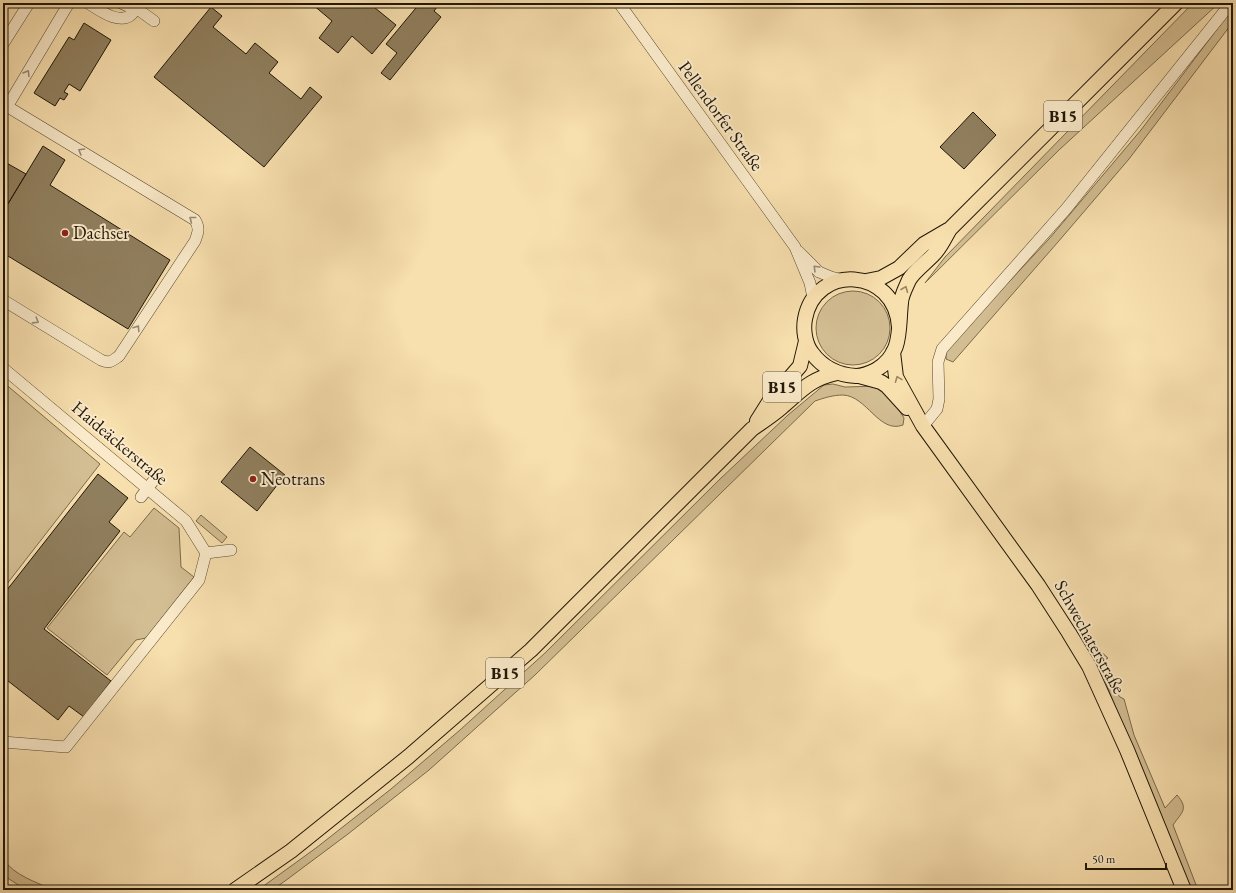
<svg xmlns="http://www.w3.org/2000/svg" width="1236" height="893" font-family="'EB Garamond',serif">
<rect width="100%" height="100%" fill="#f8dfae"/>
<filter id="stains"><feTurbulence type="fractalNoise" baseFrequency=".005" numOctaves="4"/><feColorMatrix values="0 0 0 0 .2 0 0 0 0 .09 0 0 0 0 .02 0 0 0 .5 -.17"/></filter>
<radialGradient id="worn" r=".72"><stop offset=".6" stop-color="#630" stop-opacity="0"/><stop offset="1" stop-color="#630" stop-opacity=".3"/></radialGradient>
<!-- green -->
<path fill="#d3bd92" stroke="#7a6a4c" d="M 1193,3 L 1219,3 L 1059,150 L 925,283 L 945,257 Z
M 1233,8 L 1233,22 L 1129,159 L 1058,242 L 953,362 L 946,359 L 946,349 L 1049,239 L 1141,130 Z
M816 328a37 37 0 1 1 74 0a37 37 0 1 1-74 0Z
M 3,382 L 100,464 L 3,589 Z
M 833,384 L 845,387 L 879,386 L 895,404 L 904,418 L 903,425 C 879,434 867,396 843,395 C 833,395 824,398 815,401 L 535,675 L 429,770 L 348,834 L 285,881 L 272,890 L 258,890 L 316,848 L 391,789 L 460,730 L 545,653 L 720,479 L 788,415 L 824,385 Z
M 154,508 L 179,528 L 181,567 L 194,577 L 146,638 L 136,640 L 107,675 L 47,628 L 124,532 L 130,537 Z
M 201,515 L 227,537 L 222,543 L 196,521 Z
M 1092,639 L 1095,646 L 1108,658 L 1100,663 L 1094,660 L 1085,642 Z
M 1103,675 L 1120,697 L 1124,699 L 1134,735 L 1165,808 L 1177,795 C 1189,809 1182,812 1173,825 L 1198,890 L 1190,890 L 1113,701 Z
M 3,859 C 15,876 36,882 54,890 L 26,890 L 3,875 Z"/>
<!-- building -->
<path fill="#907f5e" stroke="#201607" d="M 313,3 L 369,3 L 396,25 L 372,54 L 352,36 L 338,53 L 319,38 L 332,21 L 312,4 Z
M 420,3 L 440,3 L 434,11 L 441,17 L 390,80 L 381,73 L 397,53 L 386,44 Z
M 211,7 L 222,16 L 213,27 L 246,54 L 255,43 L 278,62 L 269,73 L 301,99 L 310,87 L 322,97 L 264,167 L 154,77 Z
M 84,23 L 111,40 L 80,91 L 69,84 L 64,92 L 68,94 L 64,100 L 60,98 L 55,106 L 34,93 L 69,37 L 74,40 Z
M 973,112 L 996,135 L 964,169 L 940,147 Z
M 43,146 L 65,160 L 50,185 L 170,260 L 128,329 L 3,253 L 3,212 Z
M 3,161 L 26,174 L 3,212 Z
M 250,447 L 285,475 L 257,511 L 221,482 Z
M 98,474 L 128,498 L 109,522 L 120,531 L 44,629 L 111,681 L 84,717 L 69,706 L 58,720 L 3,677 L 3,595 Z"/>
<g fill="none" stroke-linecap="round" stroke-linejoin="round">
<!-- minor casing -->
<g stroke="#564831" stroke-width="12">
<path id="minor" d="M 88,3 C 99,10 120,26 132,14 C 135,11 138,6 140,3
M 121,3 L 132,8 L 136,8 L 154,21
M 619,3 L 795,247 L 810,283 L 813,298
M 3,44 L 29,3
M 3,104 L 195,220 C 200,228 198,233 195,241 L 119,356 C 112,361 110,364 101,360 L 3,300
M 7,107 L 69,3
M 798,251 L 819,272 L 831,277 L 843,280
M 3,368 L 186,521 L 206,553
M 923,426 L 937,409 L 939,399 L 938,362 L 942,349 L 1066,209 L 1231,3
M 141,497 L 157,476
M 206,553 L 231,550
M 3,742 L 66,747 L 199,580 L 206,553"/>
</g>
<!-- major casing -->
<g stroke="#201607" stroke-width="16">
<path id="major" d="M 866,281 L 881,278 L 899,268 L 924,244 L 948,230
M 899,327 C 895,267 815,263 805,319 C 803,330 805,344 812,353 C 823,368 837,375 856,376 C 862,376 870,373 876,370 C 903,354 898,329 901,303 C 901,296 906,287 909,280 C 914,271 927,262 934,254 C 941,247 945,237 950,229 L 1176,3
M 893,352 L 896,377 L 923,426 L 1038,585 L 1069,633 L 1089,666 L 1127,750 L 1184,890
M 859,376 L 881,382 L 887,386 L 907,408
M 757,421 L 769,402 L 800,366 L 806,341
M 235,890 L 291,851 L 408,757 L 531,650 L 752,429 C 762,422 773,415 782,407 C 802,390 810,379 837,373"/>
</g>
<!-- minor -->
<use href="#minor" stroke="#faeaca" stroke-width="11"/>
<!-- major -->
<use href="#major" stroke="#f8dfae" stroke-width="14"/>
</g>
<!-- one-way arrows -->
<defs><path id="oneway-chevron" d="M-2-3.5L2.5 0L-2 3.5" fill="none" stroke-width="1.6" stroke-linecap="round" stroke-linejoin="round"/></defs>
<g stroke="#988b72">
<use href="#oneway-chevron" transform="translate(27 73) rotate(-59)"/>
<use href="#oneway-chevron" transform="translate(81 151) rotate(-149)"/>
<use href="#oneway-chevron" transform="translate(192 219) rotate(-142)"/>
<use href="#oneway-chevron" transform="translate(816 268) rotate(-135)"/>
<use href="#oneway-chevron" transform="translate(36 321) rotate(32)"/>
<use href="#oneway-chevron" transform="translate(137 328) rotate(-57)"/>
</g>
<g stroke="#978563">
<use href="#oneway-chevron" transform="translate(905 289) rotate(-68)"/>
<use href="#oneway-chevron" transform="translate(898 379) rotate(-111)"/>
</g>
<!-- markers -->
<g fill="#8f2418" stroke="#faeaca" stroke-width="1.5">
<circle cx="65" cy="233" r="4"/>
<circle cx="253" cy="479" r="4"/>
</g>
<g text-anchor="middle" stroke-width="4" stroke-linejoin="round" paint-order="stroke">
<!-- shield labels -->
<g fill="#faeaca" stroke="#615642" stroke-width="1">
<rect x="1044" y="101" width="38" height="30" rx="3"/>
<rect x="763" y="372" width="38" height="30" rx="3"/>
<rect x="486" y="658" width="38" height="30" rx="3"/>
</g>
<g font-size="17" font-weight="bold" fill="#201607">
<text x="1063" y="122">B15</text>
<text x="782" y="393">B15</text>
<text x="505" y="679">B15</text>
</g>
<!-- street labels -->
<g font-size="18" fill="#201607" stroke="#faeaca">
<text transform="translate(721 116) rotate(54)" y="6">Pellendorfer Straße</text>
<text transform="translate(120 443) rotate(40)" y="6">Haideäckerstraße</text>
<text transform="translate(1090 637) rotate(61)" y="6">Schwechaterstraße</text>
</g>
<!-- poi labels -->
<g font-size="18" fill="#201607" stroke="#faeaca" text-anchor="start">
<text x="73" y="239">Dachser</text>
<text x="261" y="485">Neotrans</text>
</g>
</g>
<!-- margin -->
<rect width="1236" height="893" fill="none" stroke="#f8dfae" stroke-width="16"/>
<rect x="4" y="4" width="1228" height="885" fill="none" stroke="#201607" stroke-width="2"/>
<rect x="8" y="8" width="1220" height="877" fill="none" stroke="#201607"/>
<!-- scale -->
<path d="M1086 863v6h80v-6" fill="none" stroke="#201607" stroke-width="2"/>
<text x="1092" y="863" font-size="12" fill="#201607" stroke="#faeaca" stroke-width="3" paint-order="stroke">50 m</text>
<rect width="100%" height="100%" filter="url(#stains)"/>
<rect width="100%" height="100%" fill="url(#worn)"/>
</svg>
